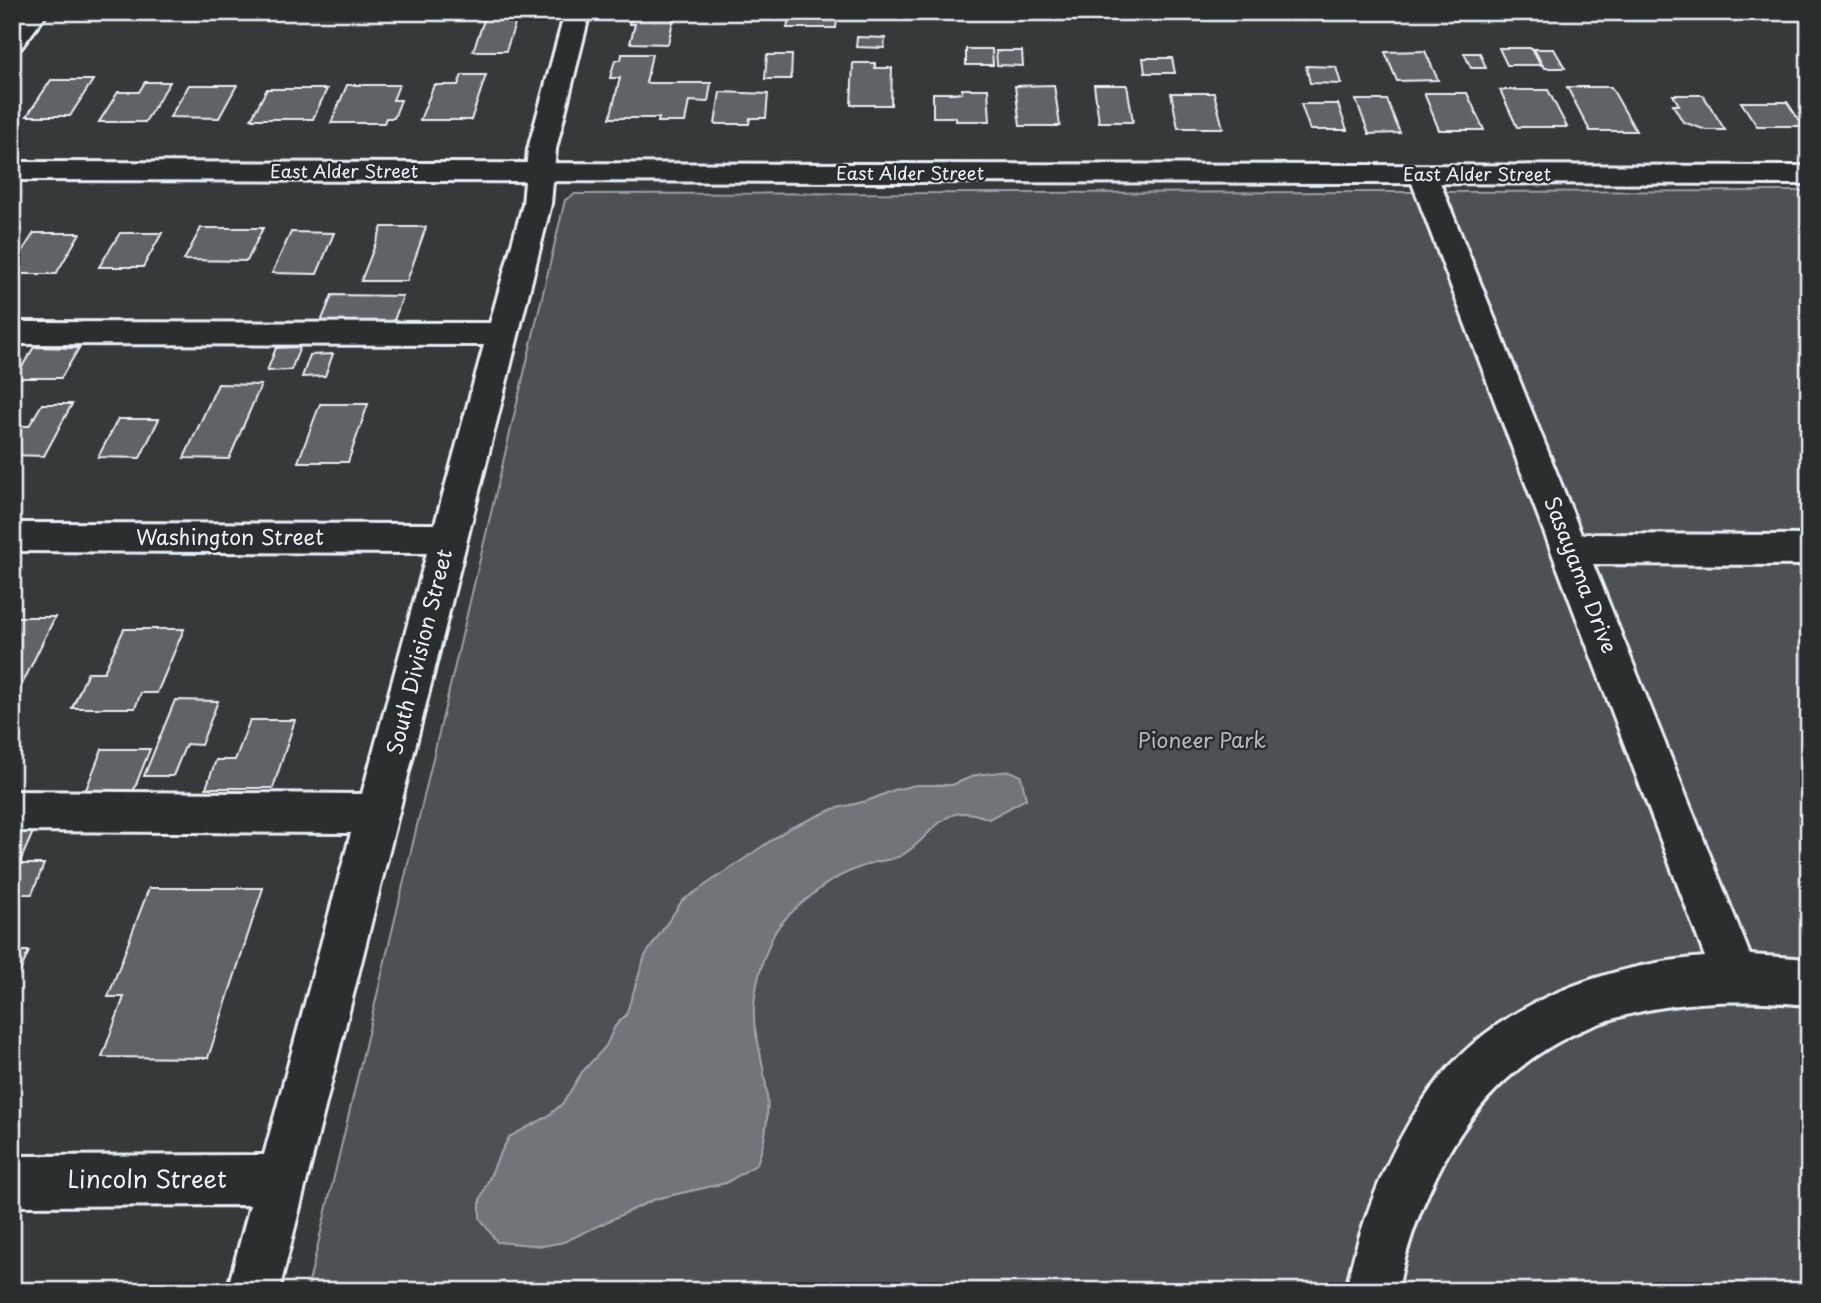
<svg xmlns="http://www.w3.org/2000/svg" width="1821" height="1303" font-family="'Playpen Sans',sans-serif">
<rect width="100%" height="100%" fill="#35393a"/>
<filter id="ink" filterUnits="userSpaceOnUse"><feTurbulence type="fractalNoise" baseFrequency=".0143" numOctaves="2"/><feDisplacementMap in="SourceGraphic" scale="14" xChannelSelector="R" yChannelSelector="G"/><feConvolveMatrix kernelMatrix="1 2 1 2 8 2 1 2 1" color-interpolation-filters="sRGB"/></filter>
<g filter="url(#ink)">
<!-- green -->
<path fill="#4d5152" stroke="#9aa1a5" stroke-width="2" d="M 1809,191 L 1809,1291 L 307,1291 L 565,200 L 575,194 Z"/>
<!-- water -->
<path fill="#707579" stroke="#a0a7ac" stroke-width="2" d="M 1010,771 L 1021,776 L 1026,799 L 989,819 C 944,799 937,832 904,854 C 894,861 880,860 869,864 C 852,870 831,879 817,891 C 803,902 780,920 773,936 C 760,964 749,1004 756,1034 C 767,1083 775,1115 757,1164 L 726,1183 L 655,1199 L 564,1242 L 543,1246 L 497,1242 L 480,1218 L 480,1200 L 497,1160 L 509,1137 L 547,1117 L 563,1103 L 582,1072 L 606,1046 L 615,1026 L 626,1015 L 645,956 L 682,901 L 788,829 L 833,809 L 867,801 L 894,790 L 916,785 L 952,785 L 976,775 Z"/>
<!-- building -->
<path fill="#5f6365" stroke="#e8f1f8" stroke-width="2" d="M 462,12 L 534,12 L 533,15 L 518,15 L 506,51 L 473,51 L 484,20 L 459,20 Z
M 632,12 L 675,12 L 668,44 L 630,43 L 635,24 L 629,24 Z
M 790,12 L 838,12 L 836,28 L 787,28 Z
M 1067,12 L 1085,12 L 1085,19 L 1068,19 Z
M 1322,12 L 1343,12 L 1345,19 L 1324,19 Z
M 857,37 L 885,38 L 884,48 L 856,47 Z
M 1499,48 L 1532,48 L 1541,65 L 1507,65 Z
M 966,49 L 992,49 L 993,65 L 966,65 Z
M 1534,49 L 1554,49 L 1565,68 L 1544,68 Z
M 996,51 L 1022,51 L 1023,66 L 997,65 Z
M 1425,51 L 1438,80 L 1397,81 L 1385,52 Z
M 1464,53 L 1480,53 L 1486,68 L 1471,68 Z
M 622,54 L 652,54 L 646,83 L 711,83 L 708,102 L 689,101 L 685,122 L 658,122 L 659,118 L 610,118 L 620,78 L 610,78 L 615,60 L 621,60 Z
M 767,55 L 792,55 L 791,79 L 765,79 Z
M 1143,58 L 1172,58 L 1175,73 L 1145,73 Z
M 853,63 L 875,63 L 875,68 L 892,68 L 891,105 L 851,105 Z
M 1306,66 L 1336,67 L 1341,84 L 1310,83 Z
M 462,75 L 486,75 L 471,120 L 420,120 L 434,85 L 458,85 Z
M 51,80 L 93,80 L 70,116 L 27,116 Z
M 145,82 L 170,82 L 145,122 L 99,122 L 118,92 L 139,92 Z
M 189,85 L 237,85 L 219,118 L 170,117 Z
M 347,85 L 399,85 L 393,100 L 401,100 L 394,118 L 386,118 L 384,123 L 331,123 Z
M 1054,85 L 1060,126 L 1020,126 L 1015,86 Z
M 1094,85 L 1127,85 L 1133,122 L 1099,122 Z
M 1567,87 L 1611,87 L 1636,131 L 1590,131 Z
M 267,89 L 327,89 L 313,119 L 251,119 Z
M 962,89 L 988,89 L 990,121 L 956,121 L 956,117 L 933,117 L 933,93 L 962,93 Z
M 1500,90 L 1548,90 L 1567,127 L 1517,127 Z
M 720,92 L 768,94 L 766,118 L 750,118 L 749,124 L 715,124 Z
M 1171,93 L 1214,93 L 1223,128 L 1178,128 Z
M 1424,93 L 1467,93 L 1484,130 L 1439,130 Z
M 1673,95 L 1703,95 L 1725,130 L 1706,130 L 1683,122 L 1673,105 L 1679,105 Z
M 1356,100 L 1387,100 L 1400,133 L 1369,134 Z
M 1741,102 L 1787,102 L 1803,126 L 1757,126 Z
M 1301,104 L 1338,104 L 1347,130 L 1310,130 Z
M 382,227 L 426,227 L 407,281 L 361,281 Z
M 201,228 L 263,228 L 247,261 L 184,260 Z
M 291,232 L 334,233 L 317,274 L 272,273 Z
M 34,233 L 80,233 L 56,274 L 12,274 L 12,267 Z
M 120,233 L 162,233 L 143,267 L 99,267 Z
M 332,295 L 403,296 L 393,323 L 321,322 Z
M 34,347 L 79,348 L 61,378 L 15,378 Z
M 300,347 L 291,370 L 267,371 L 276,348 Z
M 333,354 L 325,376 L 302,377 L 310,355 Z
M 218,384 L 261,385 L 229,459 L 184,458 Z
M 42,404 L 72,404 L 44,456 L 12,455 L 12,426 L 29,426 Z
M 320,404 L 368,404 L 348,462 L 298,462 Z
M 118,419 L 159,419 L 140,458 L 98,457 Z
M 12,617 L 55,617 L 12,705 Z
M 124,629 L 184,629 L 157,693 L 141,693 L 135,708 L 72,708 L 88,672 L 104,672 Z
M 175,700 L 218,701 L 201,745 L 186,744 L 173,776 L 144,776 Z
M 250,720 L 295,720 L 273,788 L 206,788 L 216,760 L 235,760 Z
M 102,749 L 150,749 L 133,792 L 85,792 Z
M 36,825 L 19,864 L 44,864 L 32,894 L 12,894 L 12,826 Z
M 149,888 L 263,888 L 208,1058 L 102,1057 L 124,997 L 108,997 Z
M 12,951 L 29,951 L 12,990 Z"/>
<g fill="none" stroke-linecap="round" stroke-linejoin="round">
<!-- minor casing -->
<g stroke="#e8f1f8" stroke-width="6">
<path id="minor" d="M 23,12 L 48,12 L 21,48 L 12,51 L 12,26 Z
M 565,12 L 590,12 L 556,149 L 551,204 L 279,1291 L 227,1291 L 250,1205 L 12,1206 L 12,1156 L 264,1155 L 351,833 L 12,831 L 12,791 L 362,794 L 427,553 L 12,551 L 12,523 L 435,524 L 484,345 L 12,344 L 12,322 L 490,323 L 523,204 L 528,149 Z
M 1423,166 L 1433,169 L 1437,175 L 1581,534 L 1809,535 L 1809,565 L 1593,564 L 1750,955 L 1809,959 L 1809,1005 C 1657,990 1521,1018 1444,1161 C 1422,1203 1406,1244 1398,1291 L 1346,1291 C 1362,1208 1408,1098 1474,1043 C 1536,990 1625,963 1705,957 L 1409,175 L 1413,169 Z"/>
</g>
<!-- major casing -->
<g stroke="#e8f1f8" stroke-width="6">
<path id="major" d="M 12,162 L 1809,166 L 1809,184 L 12,180 Z"/>
</g>
<!-- minor -->
<use href="#minor" fill="#2a2d2e" fill-rule="evenodd"/>
<!-- major -->
<use href="#major" fill="#2a2d2e" fill-rule="evenodd"/>
</g>
</g>
<g text-anchor="middle" stroke-width="5" stroke-linejoin="round" paint-order="stroke">
<!-- far-street labels -->
<g font-size="18" fill="#e8f1f8" stroke="#2a2d2e">
<text x="344" y="178">East Alder Street</text>
<text x="910" y="180">East Alder Street</text>
<text x="1477" y="181">East Alder Street</text>
</g>
<!-- street labels -->
<g font-size="21" fill="#e8f1f8" stroke="#2a2d2e">
<text x="230" y="545">Washington Street</text>
<text transform="translate(1580 575) rotate(69)" y="7">Sasayama Drive</text>
<text transform="translate(420 652) rotate(-76)" y="7">South Division Street</text>
</g>
<!-- park labels -->
<g font-size="21" fill="#b2b9be" stroke="#2a2d2e">
<text x="1202" y="748">Pioneer Park</text>
</g>
<!-- near-street labels -->
<g font-size="24" fill="#e8f1f8" stroke="#2a2d2e">
<text x="147" y="1188">Lincoln Street</text>
</g>
</g>
<!-- margin -->
<rect width="1821" height="1303" fill="none" stroke="#2a2d2e" stroke-width="42"/>
<rect x="21" y="21" width="1779" height="1261" fill="none" stroke="#e8f1f8" stroke-width="2.5" filter="url(#ink)"/>
</svg>
